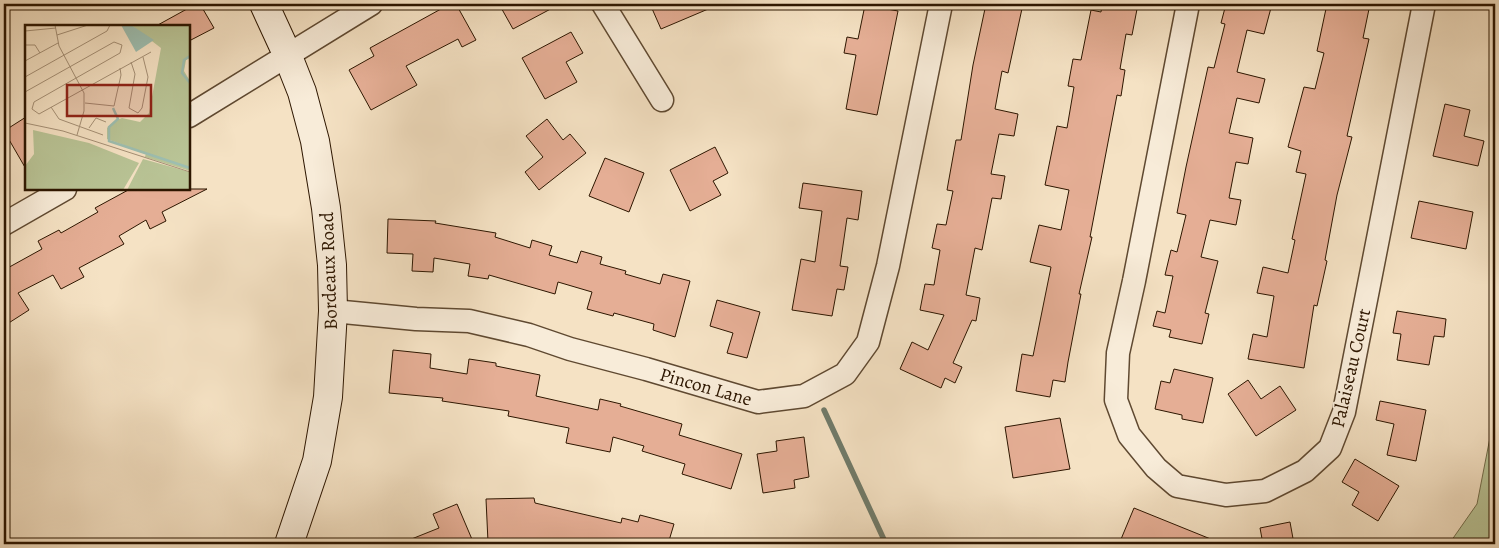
<svg xmlns="http://www.w3.org/2000/svg" width="1499" height="548" font-family="Alegreya,serif">
<rect width="100%" height="100%" fill="#f5e2c4"/>
<filter id="stains"><feTurbulence type="fractalNoise" baseFrequency=".004" numOctaves="4"/><feColorMatrix values="0 0 0 0 .2 0 0 0 0 .09 0 0 0 0 .02 0 0 0 .5 -.17"/></filter>
<radialGradient id="worn" r=".72"><stop offset=".6" stop-color="#630" stop-opacity="0"/><stop offset="1" stop-color="#630" stop-opacity=".3"/></radialGradient>
<!-- green -->
<path fill="#b9c496" stroke="#736d4b" d="M 1495,412 L 1495,544 L 1449,544 L 1477,504 Z"/>
<g fill="none" stroke-linecap="round" stroke-linejoin="round">
<!-- stream -->
<path stroke="#707b6a" stroke-width="5.5" d="M 824,410 L 886,544"/>
</g>
<!-- building -->
<path fill="#e5ae95" stroke="#2d1600" d="M 196,4 L 200,4 L 214,28 L 189,41 L 189,26 L 156,26 Z
M 450,4 L 456,4 L 476,40 L 462,47 L 458,39 L 406,66 L 417,85 L 371,110 L 349,70 L 374,56 L 370,48 Z
M 499,4 L 560,4 L 513,29 Z
M 650,4 L 720,4 L 661,29 Z
M 986,4 L 1023,4 L 1008,73 L 1002,71 L 995,109 L 1018,114 L 1014,136 L 999,134 L 991,174 L 1005,176 L 1001,199 L 992,198 L 982,250 L 975,248 L 966,295 L 980,298 L 976,321 L 972,320 L 953,363 L 962,367 L 955,383 L 945,378 L 941,388 L 900,369 L 912,342 L 928,350 L 944,315 L 920,310 L 925,284 L 934,285 L 940,250 L 932,248 L 937,224 L 946,225 L 953,191 L 947,190 L 956,140 L 961,140 L 973,65 Z
M 1102,4 L 1138,4 L 1132,35 L 1126,34 L 1120,69 L 1125,70 L 1121,96 L 1117,95 L 1090,237 L 1092,237 L 1079,294 L 1081,294 L 1068,362 L 1065,382 L 1053,380 L 1050,397 L 1016,391 L 1022,354 L 1033,356 L 1051,267 L 1030,262 L 1039,225 L 1061,230 L 1069,190 L 1045,185 L 1057,126 L 1067,128 L 1074,87 L 1068,86 L 1073,59 L 1081,60 L 1091,10 L 1101,12 Z
M 1226,4 L 1272,4 L 1264,34 L 1247,30 L 1237,72 L 1265,79 L 1259,103 L 1237,98 L 1229,133 L 1253,138 L 1248,164 L 1236,162 L 1229,198 L 1241,200 L 1236,225 L 1210,220 L 1201,257 L 1218,261 L 1205,313 L 1209,314 L 1202,344 L 1169,337 L 1171,330 L 1153,326 L 1157,311 L 1165,313 L 1173,276 L 1165,275 L 1171,250 L 1177,252 L 1186,215 L 1177,213 L 1186,167 L 1208,67 L 1214,68 L 1225,24 L 1221,23 Z
M 1327,4 L 1342,4 L 1369,9 L 1363,38 L 1369,39 L 1347,136 L 1352,137 L 1337,195 L 1325,260 L 1327,261 L 1317,306 L 1314,305 L 1304,368 L 1248,359 L 1253,334 L 1267,337 L 1274,296 L 1257,293 L 1263,267 L 1288,273 L 1295,240 L 1292,239 L 1306,174 L 1296,172 L 1301,151 L 1288,147 L 1304,87 L 1315,89 L 1324,53 L 1317,51 Z
M 865,5 L 898,11 L 877,115 L 846,109 L 856,55 L 844,53 L 847,37 L 858,39 Z
M 571,32 L 583,53 L 566,62 L 577,82 L 545,99 L 522,58 Z
M 1445,104 L 1470,110 L 1464,136 L 1484,141 L 1478,166 L 1433,156 Z
M 26,117 L 26,169 L 4,131 Z
M 547,119 L 563,140 L 570,134 L 586,153 L 539,190 L 525,172 L 543,157 L 526,136 Z
M 715,147 L 728,173 L 713,181 L 721,195 L 690,211 L 670,170 Z
M 605,158 L 644,173 L 629,212 L 589,196 Z
M 803,183 L 862,191 L 858,220 L 847,218 L 840,266 L 848,267 L 844,290 L 837,289 L 832,316 L 792,310 L 801,259 L 815,262 L 822,211 L 799,208 Z
M 130,189 L 207,189 L 162,212 L 166,221 L 150,229 L 146,220 L 119,236 L 124,244 L 79,268 L 84,277 L 61,289 L 53,275 L 18,293 L 29,310 L 4,326 L 4,270 L 42,249 L 38,241 L 59,230 L 61,233 L 98,212 L 95,208 Z
M 1419,201 L 1473,212 L 1466,249 L 1411,238 Z
M 388,219 L 436,221 L 435,223 L 496,233 L 495,237 L 530,248 L 532,240 L 552,246 L 549,255 L 577,263 L 581,251 L 602,257 L 600,264 L 626,271 L 625,274 L 660,284 L 663,274 L 690,281 L 675,337 L 653,330 L 654,324 L 614,313 L 613,316 L 587,309 L 592,292 L 558,282 L 555,294 L 489,275 L 488,279 L 468,276 L 470,264 L 434,258 L 433,272 L 412,271 L 413,254 L 387,253 Z
M 717,300 L 760,312 L 747,358 L 727,353 L 733,333 L 710,326 Z
M 1397,311 L 1446,319 L 1444,337 L 1434,336 L 1429,365 L 1397,360 L 1401,334 L 1393,333 Z
M 393,350 L 431,354 L 430,368 L 467,374 L 469,359 L 496,363 L 496,366 L 540,375 L 536,396 L 598,410 L 600,399 L 621,404 L 620,406 L 682,424 L 679,435 L 742,454 L 731,489 L 682,474 L 685,464 L 642,451 L 644,446 L 613,437 L 610,452 L 566,443 L 569,428 L 508,416 L 509,411 L 442,401 L 443,398 L 389,393 Z
M 1174,369 L 1213,378 L 1203,423 L 1182,419 L 1182,415 L 1155,409 L 1161,381 L 1170,383 Z
M 1248,380 L 1261,399 L 1280,386 L 1296,410 L 1256,436 L 1228,394 Z
M 1380,401 L 1426,410 L 1416,461 L 1387,455 L 1394,424 L 1376,420 Z
M 1060,418 L 1070,469 L 1013,478 L 1005,427 Z
M 804,437 L 809,477 L 794,480 L 795,488 L 763,493 L 757,454 L 777,451 L 776,441 Z
M 1355,459 L 1399,486 L 1378,521 L 1352,505 L 1359,492 L 1342,482 Z
M 534,498 L 535,503 L 621,523 L 622,518 L 638,522 L 640,515 L 674,524 L 668,544 L 585,544 L 572,541 L 571,544 L 556,544 L 539,540 L 488,542 L 486,499 Z
M 457,504 L 474,544 L 399,544 L 439,528 L 433,514 Z
M 1134,508 L 1223,544 L 1119,544 Z
M 1290,522 L 1294,544 L 1263,544 L 1260,528 Z"/>
<g fill="none" stroke-linecap="round" stroke-linejoin="round">
<!-- street casing -->
<g stroke="#5f4931" stroke-width="25">
<path id="street" d="M 603,4 L 662,100
M 1188,4 L 1134,281 L 1118,353 L 1116,400 L 1129,435 L 1156,468 L 1177,486 L 1226,495 L 1265,491 L 1305,471 L 1330,448 L 1344,412 L 1424,4
M 189,116 L 371,4
M 4,224 L 65,189
M 333,311 L 416,319 L 469,321 L 529,335 L 570,349 L 646,369 L 758,402 L 804,396 L 845,374 L 868,342 L 888,266 L 941,4"/>
</g>
<!-- secondary casing -->
<g stroke="#2d1600" stroke-width="30">
<path id="secondary" d="M 264,4 L 287,54 L 302,92 L 315,141 L 326,208 L 332,265 L 333,311 L 328,397 L 317,461 L 289,544"/>
</g>
<!-- street -->
<use href="#street" stroke="#f8ecd9" stroke-width="22"/>
<!-- secondary -->
<use href="#secondary" stroke="#f8ecd9" stroke-width="28"/>
</g>
<g text-anchor="middle" stroke-width="4" stroke-linejoin="round" paint-order="stroke">
<!-- street labels -->
<g font-size="19" fill="#2d1600" stroke="#f8ecd9">
<text transform="translate(328 271) rotate(-92)" y="7">Bordeaux Road</text>
<text transform="translate(1350 368) rotate(-77)" y="7">Palaiseau Court</text>
<text transform="translate(706 386) rotate(16)" y="7">Pincon Lane</text>
</g>
</g>
<!-- overview -->
<g transform="translate(25 25)">
<rect width="165" height="165" fill="#f5e2c4"/>
<path d="M 106,0 L 165,0 L 165,33 L 161,35 L 159,46 L 165,56 L 165,146 L 120,132 L 121,128 L 82,114 L 82,103 L 90,96 L 97,93 L 115,97 L 124,88 L 136,23 ZM 8,105 L 64,118 L 114,138 L 98,165 L 0,165 L 0,141 L 9,129 ZM 118,134 L 165,147 L 165,165 L 102,165 Z" fill="#b9c496"/>
<path d="M 96,0 L 106,0 L 129,15 L 111,27 Z" fill="#9dbeb0"/>
<path fill="none" stroke="#9dbeb0" stroke-width="2.5" d="M 165,31 L 159,35 L 157,48 L 165,58M 165,80 L 165,96M 88,83 L 93,94 L 84,102 L 84,116 L 165,143"/>
<path fill="none" stroke="#a59076" stroke-width="1" d="M 30,0 L 34,21 L 59,68 L 59,86 L 52,110M 0,6 L 31,3M 32,10 L 63,0M 0,20 L 10,20 L 15,28M 0,36 L 33,18M 106,37 L 110,49 L 104,83 L 113,88 L 117,83 L 123,52 L 118,32M 0,52 L 82,6 L 85,0M 0,67 L 89,17 L 97,20 L 95,28 L 9,77 L 7,84 L 14,89 L 126,27M 60,78 L 89,81 L 96,50 L 95,43M 26,82 L 34,94 L 78,110M 0,98 L 38,106 L 165,147M 64,103 L 71,93 L 81,97"/>
<path fill="#8f2418" fill-opacity="0.15" stroke="#8f2418" stroke-width="2.5" d="M 42,60 L 126,60 L 126,91 L 42,91 Z"/>
<rect width="165" height="165" fill="none" stroke="#2d1600" stroke-width="2.5"/>
</g>
<!-- margin -->
<rect width="1499" height="548" fill="none" stroke="#f5e2c4" stroke-width="20"/>
<rect x="5" y="5" width="1489" height="538" fill="none" stroke="#2d1600" stroke-width="2.5"/>
<rect x="10" y="10" width="1479" height="528" fill="none" stroke="#2d1600"/>
<rect width="100%" height="100%" filter="url(#stains)"/>
<rect width="100%" height="100%" fill="url(#worn)"/>
</svg>
